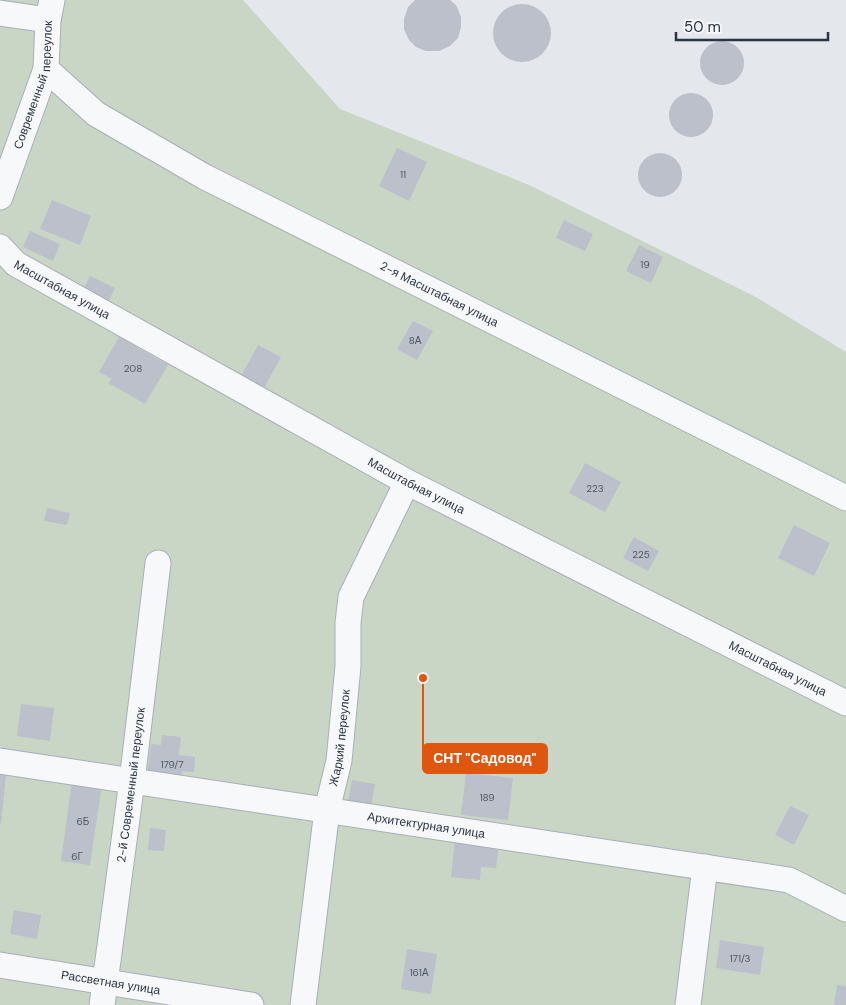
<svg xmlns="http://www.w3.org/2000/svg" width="846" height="1005" font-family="'DM Sans',sans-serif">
<rect width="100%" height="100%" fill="#e4e7ec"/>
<!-- green -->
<path fill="#c9d6c5" d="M 0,0 L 243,0 L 340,109 L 529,185 L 756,297 L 846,352 L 846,1005 L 0,1005 Z"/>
<!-- building -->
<path fill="#bbc0ca" d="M 415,0 L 450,0 L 456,5 L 461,17 L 461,27 L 458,38 L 450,46 L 439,51 L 426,51 L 416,47 L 409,40 L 404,29 L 404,19 L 408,7 Z
M493 33a29 29 0 1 1 58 0a29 29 0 1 1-58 0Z
M700 63a22 22 0 1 1 44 0a22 22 0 1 1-44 0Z
M669 115a22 22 0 1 1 44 0a22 22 0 1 1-44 0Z
M 397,148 L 427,162 L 409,201 L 379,186 Z
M638 175a22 22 0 1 1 44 0a22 22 0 1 1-44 0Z
M 52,200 L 91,216 L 80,245 L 40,229 Z
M 564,220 L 593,234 L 585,251 L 556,238 Z
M 30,231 L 60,244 L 53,261 L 23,247 Z
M 639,245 L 663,257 L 651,283 L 626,271 Z
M 90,276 L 115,288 L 107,304 L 82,292 Z
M 413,321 L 433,331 L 417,360 L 397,349 Z
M 119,337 L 168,365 L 145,404 L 108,383 L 112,379 L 99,372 Z
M 258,345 L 281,357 L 264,388 L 241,376 Z
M 585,463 L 621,482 L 605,512 L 569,493 Z
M 47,508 L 70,513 L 67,525 L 44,521 Z
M 794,525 L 830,543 L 814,576 L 778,558 Z
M 634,537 L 659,551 L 648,571 L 623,558 Z
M 21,704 L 54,708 L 50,741 L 17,736 Z
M 162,735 L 181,737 L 179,755 L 195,757 L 194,772 L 182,771 L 181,780 L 147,776 L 151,744 L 161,745 Z
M 466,773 L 513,778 L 508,820 L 461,815 Z
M 0,775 L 6,775 L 1,824 L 0,823 Z
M 72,780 L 102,783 L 90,865 L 61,861 Z
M 352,780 L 375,784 L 370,811 L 347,807 Z
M 790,806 L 809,815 L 794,845 L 775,835 Z
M 150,828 L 166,830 L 164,851 L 148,850 Z
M 455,838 L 499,843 L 496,868 L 481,867 L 480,880 L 451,877 Z
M 14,910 L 41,915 L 37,939 L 10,934 Z
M 720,940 L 764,947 L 760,975 L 716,968 Z
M 407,949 L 437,954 L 431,994 L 401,989 Z
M 837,985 L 846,986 L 846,1005 L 834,1005 Z"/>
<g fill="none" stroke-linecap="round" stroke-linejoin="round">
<!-- minor casing -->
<g stroke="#a9aeb7" stroke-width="27">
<g id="minor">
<path d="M 0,13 L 48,20"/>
<path id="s1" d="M 46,69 L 96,114 L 205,177 L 846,498"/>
<path id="s2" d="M 0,197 L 46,69 L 48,20 L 52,0"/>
<path id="s3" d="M 0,247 L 16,264 L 407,482 L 846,703"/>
<path id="s4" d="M 0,761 L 789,880 L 846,909"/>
<path id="s5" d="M 0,965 L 251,1005"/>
<path id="s6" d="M 102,1005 L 132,781 L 158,563"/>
<path id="s7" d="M 303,1005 L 327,810 L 339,761 L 348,666 L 348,623 L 351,597 L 407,482"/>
<path d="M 688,1005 L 705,867"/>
</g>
</g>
<!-- minor -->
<use href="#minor" stroke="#f7f8fa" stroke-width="25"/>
</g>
<g text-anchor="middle" stroke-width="5" stroke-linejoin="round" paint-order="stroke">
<!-- number labels -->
<g font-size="10" fill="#4f5766">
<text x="403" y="178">11</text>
<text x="645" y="268">19</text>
<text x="415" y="344">8А</text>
<text x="133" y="372">208</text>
<text x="595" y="492">223</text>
<text x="641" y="558">225</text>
<text x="172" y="768">179/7</text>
<text x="487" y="801">189</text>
<text x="83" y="825">6Б</text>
<text x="77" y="860">6Г</text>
<text x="740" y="962">171/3</text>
<text x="419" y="976">161А</text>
</g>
<!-- street labels -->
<g font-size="12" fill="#2b3445" stroke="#f4f6f9">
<text dy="4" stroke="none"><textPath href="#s2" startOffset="118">Современный переулок</textPath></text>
<text dy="4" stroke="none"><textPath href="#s3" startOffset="76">Масштабная улица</textPath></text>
<text dy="4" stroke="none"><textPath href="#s1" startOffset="455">2-я Масштабная улица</textPath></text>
<text dy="4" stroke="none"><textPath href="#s3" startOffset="481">Масштабная улица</textPath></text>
<text dy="4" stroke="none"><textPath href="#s3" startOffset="886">Масштабная улица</textPath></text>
<text dy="4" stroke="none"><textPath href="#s7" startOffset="270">Жаркий переулок</textPath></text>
<text dy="4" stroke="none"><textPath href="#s6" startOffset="222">2-й Современный переулок</textPath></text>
<text dy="4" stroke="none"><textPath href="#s4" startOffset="431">Архитектурная улица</textPath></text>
<text dy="4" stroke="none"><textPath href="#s5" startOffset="112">Рассветная улица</textPath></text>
</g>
</g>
<!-- callouts -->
<path fill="none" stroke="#df570f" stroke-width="2" d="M423 678L423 758"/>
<circle fill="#df570f" stroke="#f4f6f9" stroke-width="2" cx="423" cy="678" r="5"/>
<rect fill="#df570f" stroke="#df570f" stroke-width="2" x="423" y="744" width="124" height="29" rx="5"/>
<g font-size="14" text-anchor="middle" font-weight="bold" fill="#fff">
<text x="485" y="763">СНТ "Садовод"</text>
</g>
<!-- scale -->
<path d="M676 32v8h152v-8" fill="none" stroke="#2b3445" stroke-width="2.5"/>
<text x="684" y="32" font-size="15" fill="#2b3445" stroke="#f4f6f9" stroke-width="4" paint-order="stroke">50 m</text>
</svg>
